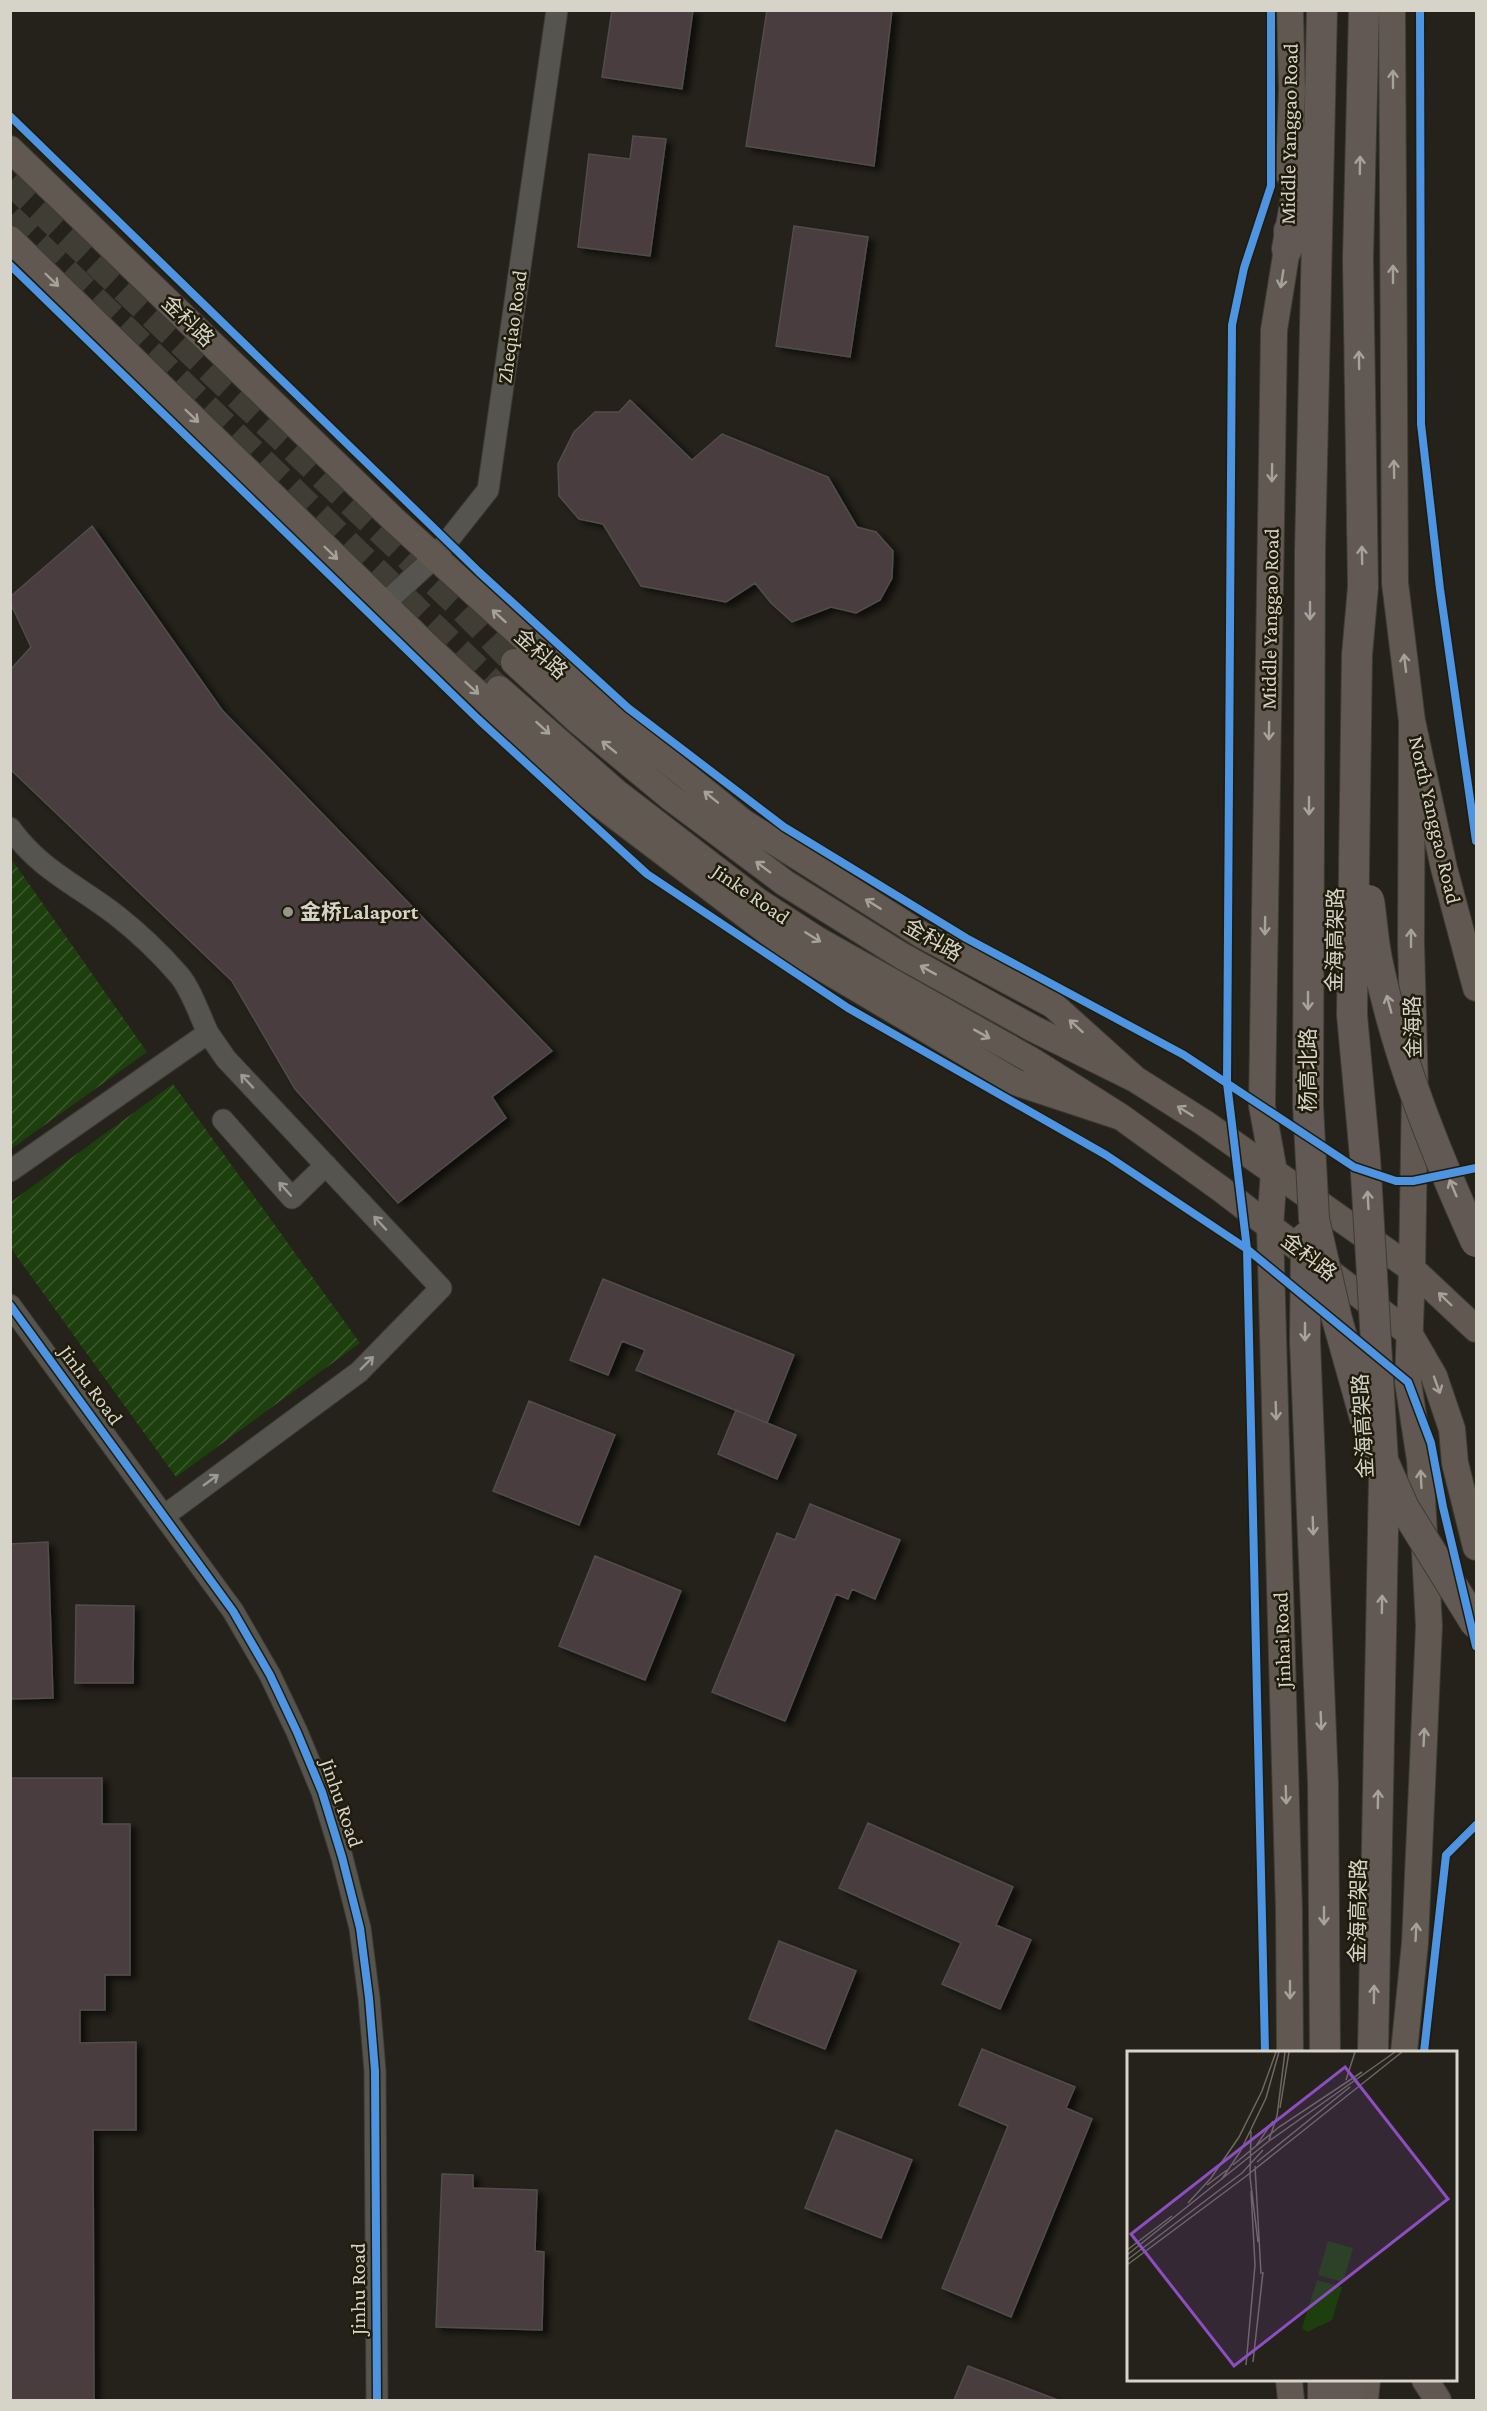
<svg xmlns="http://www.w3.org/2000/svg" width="1487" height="2411" font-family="'Crimson Pro','Noto Sans SC',serif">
<defs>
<pattern id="garden-furrows" width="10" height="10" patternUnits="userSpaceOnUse" patternTransform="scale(1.5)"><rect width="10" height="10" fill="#1d3f0d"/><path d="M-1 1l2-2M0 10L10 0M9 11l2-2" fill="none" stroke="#3d5a2f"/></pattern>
<filter id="shadow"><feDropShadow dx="6" dy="4" stdDeviation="3" flood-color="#0009"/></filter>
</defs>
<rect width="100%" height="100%" fill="#24221a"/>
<!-- garden -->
<path fill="url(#garden-furrows)" d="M 10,857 L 147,1052 L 11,1149 L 10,1149 Z
M 173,1084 L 360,1343 L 176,1477 L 10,1247 L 11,1202 Z"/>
<!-- building -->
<path fill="#483c41" stroke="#514d4c" stroke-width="1.5" filter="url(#shadow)" d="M 612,10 L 693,10 L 682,89 L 602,77 Z
M 767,10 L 892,10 L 874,166 L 746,146 Z
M 633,136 L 666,139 L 650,256 L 578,247 L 589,154 L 630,159 Z
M 794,226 L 868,237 L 850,357 L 776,346 Z
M 630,400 L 692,460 L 722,434 L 828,477 L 857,527 L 876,532 L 893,551 L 892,578 L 880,600 L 856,613 L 831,607 L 792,622 L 771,603 L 755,583 L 726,602 L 641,586 L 603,524 L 579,519 L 559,496 L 558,464 L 574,432 L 595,412 L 619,412 Z
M 92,526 L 222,710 L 552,1051 L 492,1097 L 506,1118 L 398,1203 L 295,1089 L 232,981 L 10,769 L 10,670 L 31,647 L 10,602 L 10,597 Z
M 603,1279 L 794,1355 L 767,1423 L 636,1370 L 645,1350 L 622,1341 L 608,1375 L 570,1360 Z
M 529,1401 L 615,1435 L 579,1525 L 493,1491 Z
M 736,1410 L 796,1435 L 777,1479 L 718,1454 Z
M 810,1504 L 900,1540 L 875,1599 L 852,1589 L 848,1599 L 836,1594 L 785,1721 L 712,1692 L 777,1533 L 795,1540 Z
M 48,1542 L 53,1698 L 10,1699 L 10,1544 Z
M 595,1556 L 681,1591 L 645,1680 L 559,1646 Z
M 76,1605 L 134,1606 L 133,1683 L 75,1683 Z
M 10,1778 L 102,1778 L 102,1824 L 130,1824 L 130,1975 L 105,1975 L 105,2010 L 80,2010 L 80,2043 L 136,2042 L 136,2130 L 93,2130 L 94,2400 L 10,2400 Z
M 868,1823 L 1013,1887 L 996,1925 L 1031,1940 L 1000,2009 L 942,1984 L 961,1943 L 839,1888 Z
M 779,1941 L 856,1971 L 825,2049 L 749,2019 Z
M 982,2049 L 1075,2087 L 1066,2108 L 1092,2119 L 1011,2317 L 942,2288 L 1008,2126 L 959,2105 Z
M 836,2130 L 912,2160 L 881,2238 L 805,2208 Z
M 442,2174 L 473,2175 L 473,2188 L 537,2190 L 535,2251 L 544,2252 L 542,2330 L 436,2327 Z
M 968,2366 L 1058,2400 L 954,2400 Z"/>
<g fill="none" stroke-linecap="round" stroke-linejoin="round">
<!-- major-tunnel -->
<path stroke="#3f3d34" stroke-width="26" stroke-dasharray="26 13" stroke-linecap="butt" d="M 10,182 L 458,605 L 514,662
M 10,217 L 499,689"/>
<!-- minor casing -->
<g stroke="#3d3c35" stroke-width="23">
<path id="minor" d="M 384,604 L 435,557 L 488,490 L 557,10
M 10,828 C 40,870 77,885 116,915 C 139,933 160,953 179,975 C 191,989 200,1016 208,1033
M 223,1120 L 292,1198 L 326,1165
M 10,1171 L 208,1033 L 226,1059 L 441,1288 L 359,1372 L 164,1516
M 10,1305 L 233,1611 L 270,1675 L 297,1732 L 322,1792 L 342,1857 L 360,1928 L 369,1998 L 375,2071 L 377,2400"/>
</g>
<!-- major casing -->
<g stroke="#3d3c35" stroke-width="28">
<path id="major" d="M 1392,10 L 1395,583 L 1412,721 L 1444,868 L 1476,988
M 10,149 L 393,519 L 592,700 L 743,822 L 922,935 L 1053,1005 L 1135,1079
M 1289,175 L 1292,90 L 1290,10
M 1287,230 L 1287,249 L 1274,330 L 1262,1106 L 1274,1171 L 1270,1227 L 1289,1911 L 1290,2052
M 10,239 L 424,643 L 581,790 L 789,948 L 1015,1082 L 1121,1117
M 514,662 L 577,720 L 670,797 L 785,883 L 902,956 L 1034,1029 L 1135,1079 L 1203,1122 L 1412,1269 L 1476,1329
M 499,689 L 616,792 L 759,902 L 816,939 L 1031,1060 L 1121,1117 L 1221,1189 L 1409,1333 L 1434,1376 L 1452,1429 L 1455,1463 L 1476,1547
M 1404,2052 L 1415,1943 L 1429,1626 L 1420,1460 L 1408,1382 L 1412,1269 L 1415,1090 L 1411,943 L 1412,721
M 1289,2380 L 1291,2400
M 1425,2380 L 1438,2400
M 1365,2400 L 1367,2380"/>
</g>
<!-- highway casing -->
<g stroke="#3d3c35" stroke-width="32">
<path id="highway" d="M 1287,249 L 1306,140
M 1310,552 L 1322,10
M 1357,655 L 1363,587 L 1358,259 L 1364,10
M 1323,2400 L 1323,2380
M 1349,2400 L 1351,2380"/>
</g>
<!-- minor -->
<use href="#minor" stroke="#56544e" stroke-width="21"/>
<!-- major -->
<use href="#major" stroke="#605851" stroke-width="26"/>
<!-- highway -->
<use href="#highway" stroke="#635954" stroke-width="30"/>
<!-- highway-bridge casing -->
<g stroke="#3d3c35" stroke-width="32" stroke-linecap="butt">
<path id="highway-bridge" d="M 1310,552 L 1308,1105 L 1314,1219 L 1337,1319 L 1366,1422 L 1404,1508 L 1476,1624
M 1357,655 L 1352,1015 L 1365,1157 L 1384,1478 L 1373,2052
M 1369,900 C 1372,919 1373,940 1377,959 C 1397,1057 1435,1151 1476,1242
M 1306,1237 L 1305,1341 L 1323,1783 L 1325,2052"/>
</g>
<!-- highway-bridge -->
<use href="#highway-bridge" stroke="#635954" stroke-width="30"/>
<!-- cycleway casing -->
<g stroke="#201c0b" stroke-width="11">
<path id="cycleway" d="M 1420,10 L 1421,424 L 1440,589 L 1476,841
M 10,116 L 479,572 L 628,708 L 784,827 L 966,938 L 1184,1055 L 1354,1167 L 1396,1181 L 1413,1181 L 1476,1168
M 10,265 L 478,719 L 647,874 L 848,1008 L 1106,1155 L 1247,1249 L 1408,1382 L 1431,1443 L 1443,1507 L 1476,1646
M 10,1305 L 233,1611 L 270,1675 L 297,1732 L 322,1792 L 342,1857 L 360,1928 L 369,1998 L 375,2071 L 377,2400
M 1265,2052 L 1247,1249 L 1227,1083 L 1232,325 L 1244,268 L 1271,186 L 1271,10
M 1424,2052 L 1446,1855 L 1476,1825"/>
</g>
<!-- cycleway -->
<use href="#cycleway" stroke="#4d94e3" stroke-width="8"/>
</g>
<!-- one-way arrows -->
<defs><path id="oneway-shaft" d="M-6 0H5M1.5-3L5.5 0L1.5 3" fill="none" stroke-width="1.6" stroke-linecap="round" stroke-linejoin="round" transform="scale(1.5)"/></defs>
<g stroke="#a7a299">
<use href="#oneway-shaft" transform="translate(1393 79) rotate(-90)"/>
<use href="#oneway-shaft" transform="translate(1393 274) rotate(-90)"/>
<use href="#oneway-shaft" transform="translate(1282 279) rotate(99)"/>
<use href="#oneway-shaft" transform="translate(52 280) rotate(44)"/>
<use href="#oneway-shaft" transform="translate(192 416) rotate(44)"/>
<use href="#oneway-shaft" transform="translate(1394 469) rotate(-91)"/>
<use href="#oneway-shaft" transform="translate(1272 473) rotate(91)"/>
<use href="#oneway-shaft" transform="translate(331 553) rotate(44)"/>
<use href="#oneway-shaft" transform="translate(499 616) rotate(-138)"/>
<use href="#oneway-shaft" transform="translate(1405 663) rotate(-97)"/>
<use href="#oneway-shaft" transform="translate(472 688) rotate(43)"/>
<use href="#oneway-shaft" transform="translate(543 728) rotate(42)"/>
<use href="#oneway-shaft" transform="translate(1269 731) rotate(91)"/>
<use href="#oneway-shaft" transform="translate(609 747) rotate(-141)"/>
<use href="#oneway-shaft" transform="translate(711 797) rotate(-141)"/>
<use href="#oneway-shaft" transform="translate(763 867) rotate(-143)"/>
<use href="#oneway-shaft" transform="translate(873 904) rotate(-148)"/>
<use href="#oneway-shaft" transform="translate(1265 926) rotate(91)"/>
<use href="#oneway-shaft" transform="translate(813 937) rotate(32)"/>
<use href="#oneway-shaft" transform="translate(1411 938) rotate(-90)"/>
<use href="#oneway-shaft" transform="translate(928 970) rotate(-151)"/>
<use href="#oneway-shaft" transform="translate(1076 1026) rotate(-138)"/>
<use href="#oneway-shaft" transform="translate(982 1034) rotate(29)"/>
<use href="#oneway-shaft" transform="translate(1185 1111) rotate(-148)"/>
<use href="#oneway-shaft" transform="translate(1445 1299) rotate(-136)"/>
<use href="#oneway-shaft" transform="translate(1437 1385) rotate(70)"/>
<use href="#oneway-shaft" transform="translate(1276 1411) rotate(88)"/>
<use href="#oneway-shaft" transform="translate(1421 1479) rotate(-93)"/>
<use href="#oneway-shaft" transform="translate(1424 1737) rotate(-87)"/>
<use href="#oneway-shaft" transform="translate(1286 1795) rotate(88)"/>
<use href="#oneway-shaft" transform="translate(1416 1932) rotate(-87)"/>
<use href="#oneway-shaft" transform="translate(1290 1990) rotate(90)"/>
</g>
<g stroke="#a8a39a">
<use href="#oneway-shaft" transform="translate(1360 165) rotate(-89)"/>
<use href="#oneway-shaft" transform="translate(1359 360) rotate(-91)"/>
<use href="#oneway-shaft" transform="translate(1362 555) rotate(-91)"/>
<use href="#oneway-shaft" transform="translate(1310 611) rotate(90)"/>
<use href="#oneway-shaft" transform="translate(1309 806) rotate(90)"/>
<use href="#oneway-shaft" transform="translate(1308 1001) rotate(90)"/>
<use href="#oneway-shaft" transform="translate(1389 1004) rotate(-105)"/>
<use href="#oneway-shaft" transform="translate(1453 1188) rotate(-113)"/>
<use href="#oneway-shaft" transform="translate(1368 1200) rotate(-93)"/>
<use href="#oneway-shaft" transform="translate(1305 1332) rotate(90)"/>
<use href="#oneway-shaft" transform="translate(1313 1526) rotate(88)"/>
<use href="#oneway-shaft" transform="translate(1382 1604) rotate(-89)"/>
<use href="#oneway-shaft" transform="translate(1321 1721) rotate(88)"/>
<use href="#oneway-shaft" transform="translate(1378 1799) rotate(-89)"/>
<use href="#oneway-shaft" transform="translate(1324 1916) rotate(90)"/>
<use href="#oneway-shaft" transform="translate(1374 1994) rotate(-89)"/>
</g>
<g stroke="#9c9a92">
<use href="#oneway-shaft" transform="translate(247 1081) rotate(-133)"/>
<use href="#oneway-shaft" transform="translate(285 1189) rotate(-132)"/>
<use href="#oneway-shaft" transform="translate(380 1223) rotate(-133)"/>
<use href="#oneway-shaft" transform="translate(367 1363) rotate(-45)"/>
<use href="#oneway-shaft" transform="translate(211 1480) rotate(-36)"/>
</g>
<!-- markers -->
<circle fill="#98968c" stroke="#201c0b" stroke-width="2" cx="288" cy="912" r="6"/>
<g text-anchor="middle" stroke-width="5" stroke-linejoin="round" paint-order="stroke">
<!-- street labels -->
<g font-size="21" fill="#d6d4c9" stroke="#201c0b">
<text transform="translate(1289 134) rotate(-89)" y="7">Middle Yanggao Road</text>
<text transform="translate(188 321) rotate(44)" y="7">金科路</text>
<text transform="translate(512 327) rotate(-82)" y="7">Zheqiao Road</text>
<text transform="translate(1270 619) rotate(-89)" y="7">Middle Yanggao Road</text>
<text transform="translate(541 654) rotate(42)" y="7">金科路</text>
<text transform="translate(1435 820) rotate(77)" y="7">North Yanggao Road</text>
<text transform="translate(751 894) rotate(35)" y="7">Jinke Road</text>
<text transform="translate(933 940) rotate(30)" y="7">金科路</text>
<text transform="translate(1335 940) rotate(-89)" y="7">金海高架路</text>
<text transform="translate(1413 1027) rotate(-91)" y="7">金海路</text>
<text transform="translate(1308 1070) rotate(-90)" y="7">杨高北路</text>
<text transform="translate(1309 1257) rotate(38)" y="7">金科路</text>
<text transform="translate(91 1385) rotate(54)" y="7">Jinhu Road</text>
<text transform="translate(1363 1426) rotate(-93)" y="7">金海高架路</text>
<text transform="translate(1282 1640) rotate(-92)" y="7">Jinhai Road</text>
<text transform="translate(342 1803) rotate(71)" y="7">Jinhu Road</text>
<text transform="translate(1358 1911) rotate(-89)" y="7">金海高架路</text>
<text transform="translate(358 2289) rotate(-90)" y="7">Jinhu Road</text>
</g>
<!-- poi labels -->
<g font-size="21" font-weight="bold" fill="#d6d4c9" stroke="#201c0b" text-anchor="start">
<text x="300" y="919">金桥Lalaport</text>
</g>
</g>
<!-- overview -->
<g transform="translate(1127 2051)">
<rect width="330" height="330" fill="#24221a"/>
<path d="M 201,190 L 226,197 L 216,231 L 191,224 ZM 190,229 L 215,236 L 205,269 L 180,281 L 175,277 Z" fill="#1d3f0d"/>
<path fill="none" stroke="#6b6960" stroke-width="1.5" d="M 219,29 L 228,1M 153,57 L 162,1M 124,80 L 123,126 L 131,191M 142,89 L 150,65 L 158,1M 129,95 L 146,70M 130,111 L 223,36M 106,114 L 152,76 L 235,21M 128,115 L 134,223M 95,128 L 113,101 L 139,47 L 152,1M 80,134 L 100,119M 61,152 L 84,127 L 112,86 L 135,40 L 149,1M 0,199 L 45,165M 0,204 L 142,90 L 268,1M 0,209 L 115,122 L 136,99M 0,214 L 118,126 L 275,1M 126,311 L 136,221M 119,314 L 128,214 L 124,140"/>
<path fill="#8d4ec1" fill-opacity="0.15" stroke="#8d4ec1" stroke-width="3" d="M 218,16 L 321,148 L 107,315 L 4,183 Z"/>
<rect width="330" height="330" fill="none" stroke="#d6d4c9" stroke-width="3"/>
</g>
<!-- border -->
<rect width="1487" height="2411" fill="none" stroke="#d6d4c9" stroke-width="24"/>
</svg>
